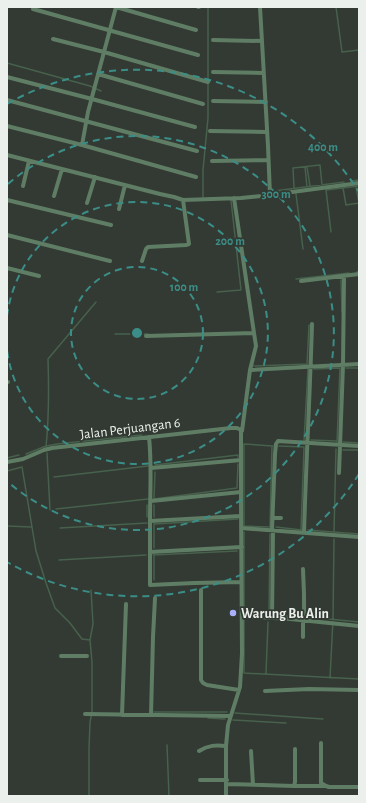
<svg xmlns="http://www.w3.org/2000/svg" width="366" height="803" font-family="'Alegreya Sans',sans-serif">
<rect width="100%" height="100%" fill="#323a33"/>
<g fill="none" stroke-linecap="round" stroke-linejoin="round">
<!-- stream -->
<path stroke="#47614c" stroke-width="1.5" d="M 336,7 L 342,52 L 359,50
M 7,63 L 90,86 L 101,91
M 305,167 L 307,187
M 307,167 L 310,186
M 351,181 L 359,180
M 294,188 L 293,168 L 320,165 L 322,185
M 343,188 L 346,205 L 359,203 L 356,187
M 274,191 L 344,182
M 296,194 L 303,249
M 203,197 L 203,170 L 208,118 L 208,7
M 331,232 L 326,190 L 359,186
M 357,272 L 359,271
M 296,279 L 349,273
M 341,280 L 342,312
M 217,292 L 241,290 L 231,200 L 233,200
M 115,334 L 148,334
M 307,365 L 309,325
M 251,366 L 307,364
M 346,368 L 359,368
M 314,369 L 340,368
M 311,440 L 337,441
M 304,441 L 308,369
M 337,442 L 340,368
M 343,442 L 359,443
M 279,446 L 304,447
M 46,447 C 49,417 49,389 48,359 L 96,302
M 343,450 L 359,450
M 47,453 L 50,510
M 26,454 L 46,446 L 57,444 L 142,435
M 7,458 L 19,455
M 155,465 L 238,455 L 238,457
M 7,471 L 22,467 L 36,551 L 46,583 L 55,608 L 70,623 L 82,639 L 90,640 L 92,662 L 92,712 L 90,722 L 89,749 L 89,796
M 54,477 L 148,466
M 154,498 L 155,472
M 154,499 L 237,488 L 238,464
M 56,509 L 148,499
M 147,517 L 147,505
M 154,517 L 154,505
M 154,524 L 238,519
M 7,526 L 31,527
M 244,526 L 244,444 L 273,446
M 244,526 L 270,527
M 270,527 L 272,446
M 276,527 L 302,530
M 60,528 L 147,523
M 301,530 L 304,448
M 308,530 L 359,534
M 334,532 L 336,449
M 154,548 L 154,523
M 154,554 L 154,580
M 153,555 L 237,551
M 59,560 L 146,555
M 244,613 L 268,614
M 244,614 L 244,532
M 269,615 L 270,534
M 276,615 L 301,617
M 308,617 L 359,622
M 244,620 L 244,673 L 359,679
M 90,640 L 93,624 L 91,590
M 266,674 L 268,622
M 330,678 L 333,619 L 334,539
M 154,712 L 227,712
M 235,713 L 323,719
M 208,718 L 225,719
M 233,720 L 286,723
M 167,745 L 169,796"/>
<!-- street -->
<path stroke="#5f7d64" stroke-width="4" d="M 116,7 L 88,112 L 82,145 L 196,177
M 116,7 L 196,30
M 198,7 L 199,7
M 33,9 L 198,55
M 53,39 L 104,52 L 208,82
M 213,40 L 262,41
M 213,72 L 264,73
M 98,74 L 203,104
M 7,77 L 92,99 L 195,127
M 7,100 L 197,151
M 213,101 L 266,102
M 7,126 L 82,145
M 210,131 L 267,132
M 7,155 L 160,194 L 174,197 L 183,200 L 241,198 L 270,195 L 268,146 L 260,7
M 212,161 L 268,160
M 23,186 L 29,161
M 270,195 L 359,183
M 54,196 L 62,169
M 234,198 L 254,333
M 7,200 L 111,225
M 87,203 L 95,177
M 119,209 L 125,185
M 7,235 L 110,261
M 142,261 L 146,249 L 148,247 L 186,245 L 189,244 L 183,200
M 7,268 L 39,276
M 301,281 L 359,274
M 146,336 L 254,333 L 256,346 L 250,370 L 242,431
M 250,370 L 359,364
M 7,382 L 8,382
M 149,437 C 152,464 150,492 150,520 C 150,542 150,563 150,585 L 194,583 L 241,582
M 7,462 L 23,459 L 44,450 L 52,448 L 231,428 L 237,428 L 241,430 L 241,502 L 242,653 L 240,687 L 228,725 L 226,746 L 226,796
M 151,468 L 241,460
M 339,473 L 343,365 L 344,276
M 151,501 L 241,492
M 273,518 L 281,518
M 150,521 L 241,516
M 241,528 L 359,537
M 272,530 L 275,454 L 276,444 L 278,441 L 359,446
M 304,533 C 306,463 310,394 312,324
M 150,552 L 242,547
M 303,569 L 304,594 L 304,621
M 201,590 L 201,680 L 203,683 L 207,685 L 239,690
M 242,616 L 290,619 L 359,626
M 272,618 L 273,530
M 303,621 L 303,637
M 61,656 L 87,656
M 265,691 L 309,689 L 359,690
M 85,714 L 230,716
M 122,715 L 126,604
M 151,715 L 153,637 L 155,598
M 321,743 L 321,783 L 326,786 L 329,787 L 359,787
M 199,751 C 208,745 216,745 226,746
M 251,751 L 253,785
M 200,780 L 227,780
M 227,784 L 294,786 L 295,782 L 295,749
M 294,786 L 325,786"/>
</g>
<!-- distance rings -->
<g fill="none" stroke="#3b8e87" stroke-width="2" stroke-dasharray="7 5">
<circle cx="137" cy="333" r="66"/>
<path d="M7 316A131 131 0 1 1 7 350"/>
<path d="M8 184A197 197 0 1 1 8 482"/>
<path d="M359 474A263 263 0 0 1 7 562M7 104A263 263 0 0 1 359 192"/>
</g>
<!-- markers -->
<circle fill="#a9b0fc" stroke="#323a33" stroke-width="1.5" cx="233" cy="613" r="4"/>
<g text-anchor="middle" stroke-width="3.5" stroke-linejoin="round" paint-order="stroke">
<!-- street labels -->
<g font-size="14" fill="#ecf0ec" stroke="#323a33">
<text transform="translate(130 428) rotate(-7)" y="5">Jalan Perjuangan 6</text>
</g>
<!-- poi labels -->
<g font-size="14" font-weight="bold" fill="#ecf0ec" stroke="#323a33" text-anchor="start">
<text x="241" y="618">Warung Bu Alin</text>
</g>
</g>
<circle cx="137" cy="333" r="6" fill="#3b8e87" stroke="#323a33" stroke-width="2"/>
<g font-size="12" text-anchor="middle" font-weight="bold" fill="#3b8e87" stroke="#323a33" stroke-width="3.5" stroke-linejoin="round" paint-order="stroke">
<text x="323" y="151">400 m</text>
<text x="276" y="198">300 m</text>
<text x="230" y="245">200 m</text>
<text x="184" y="291">100 m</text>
</g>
<!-- border -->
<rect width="366" height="803" fill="none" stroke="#ecf0ec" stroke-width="16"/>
</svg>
